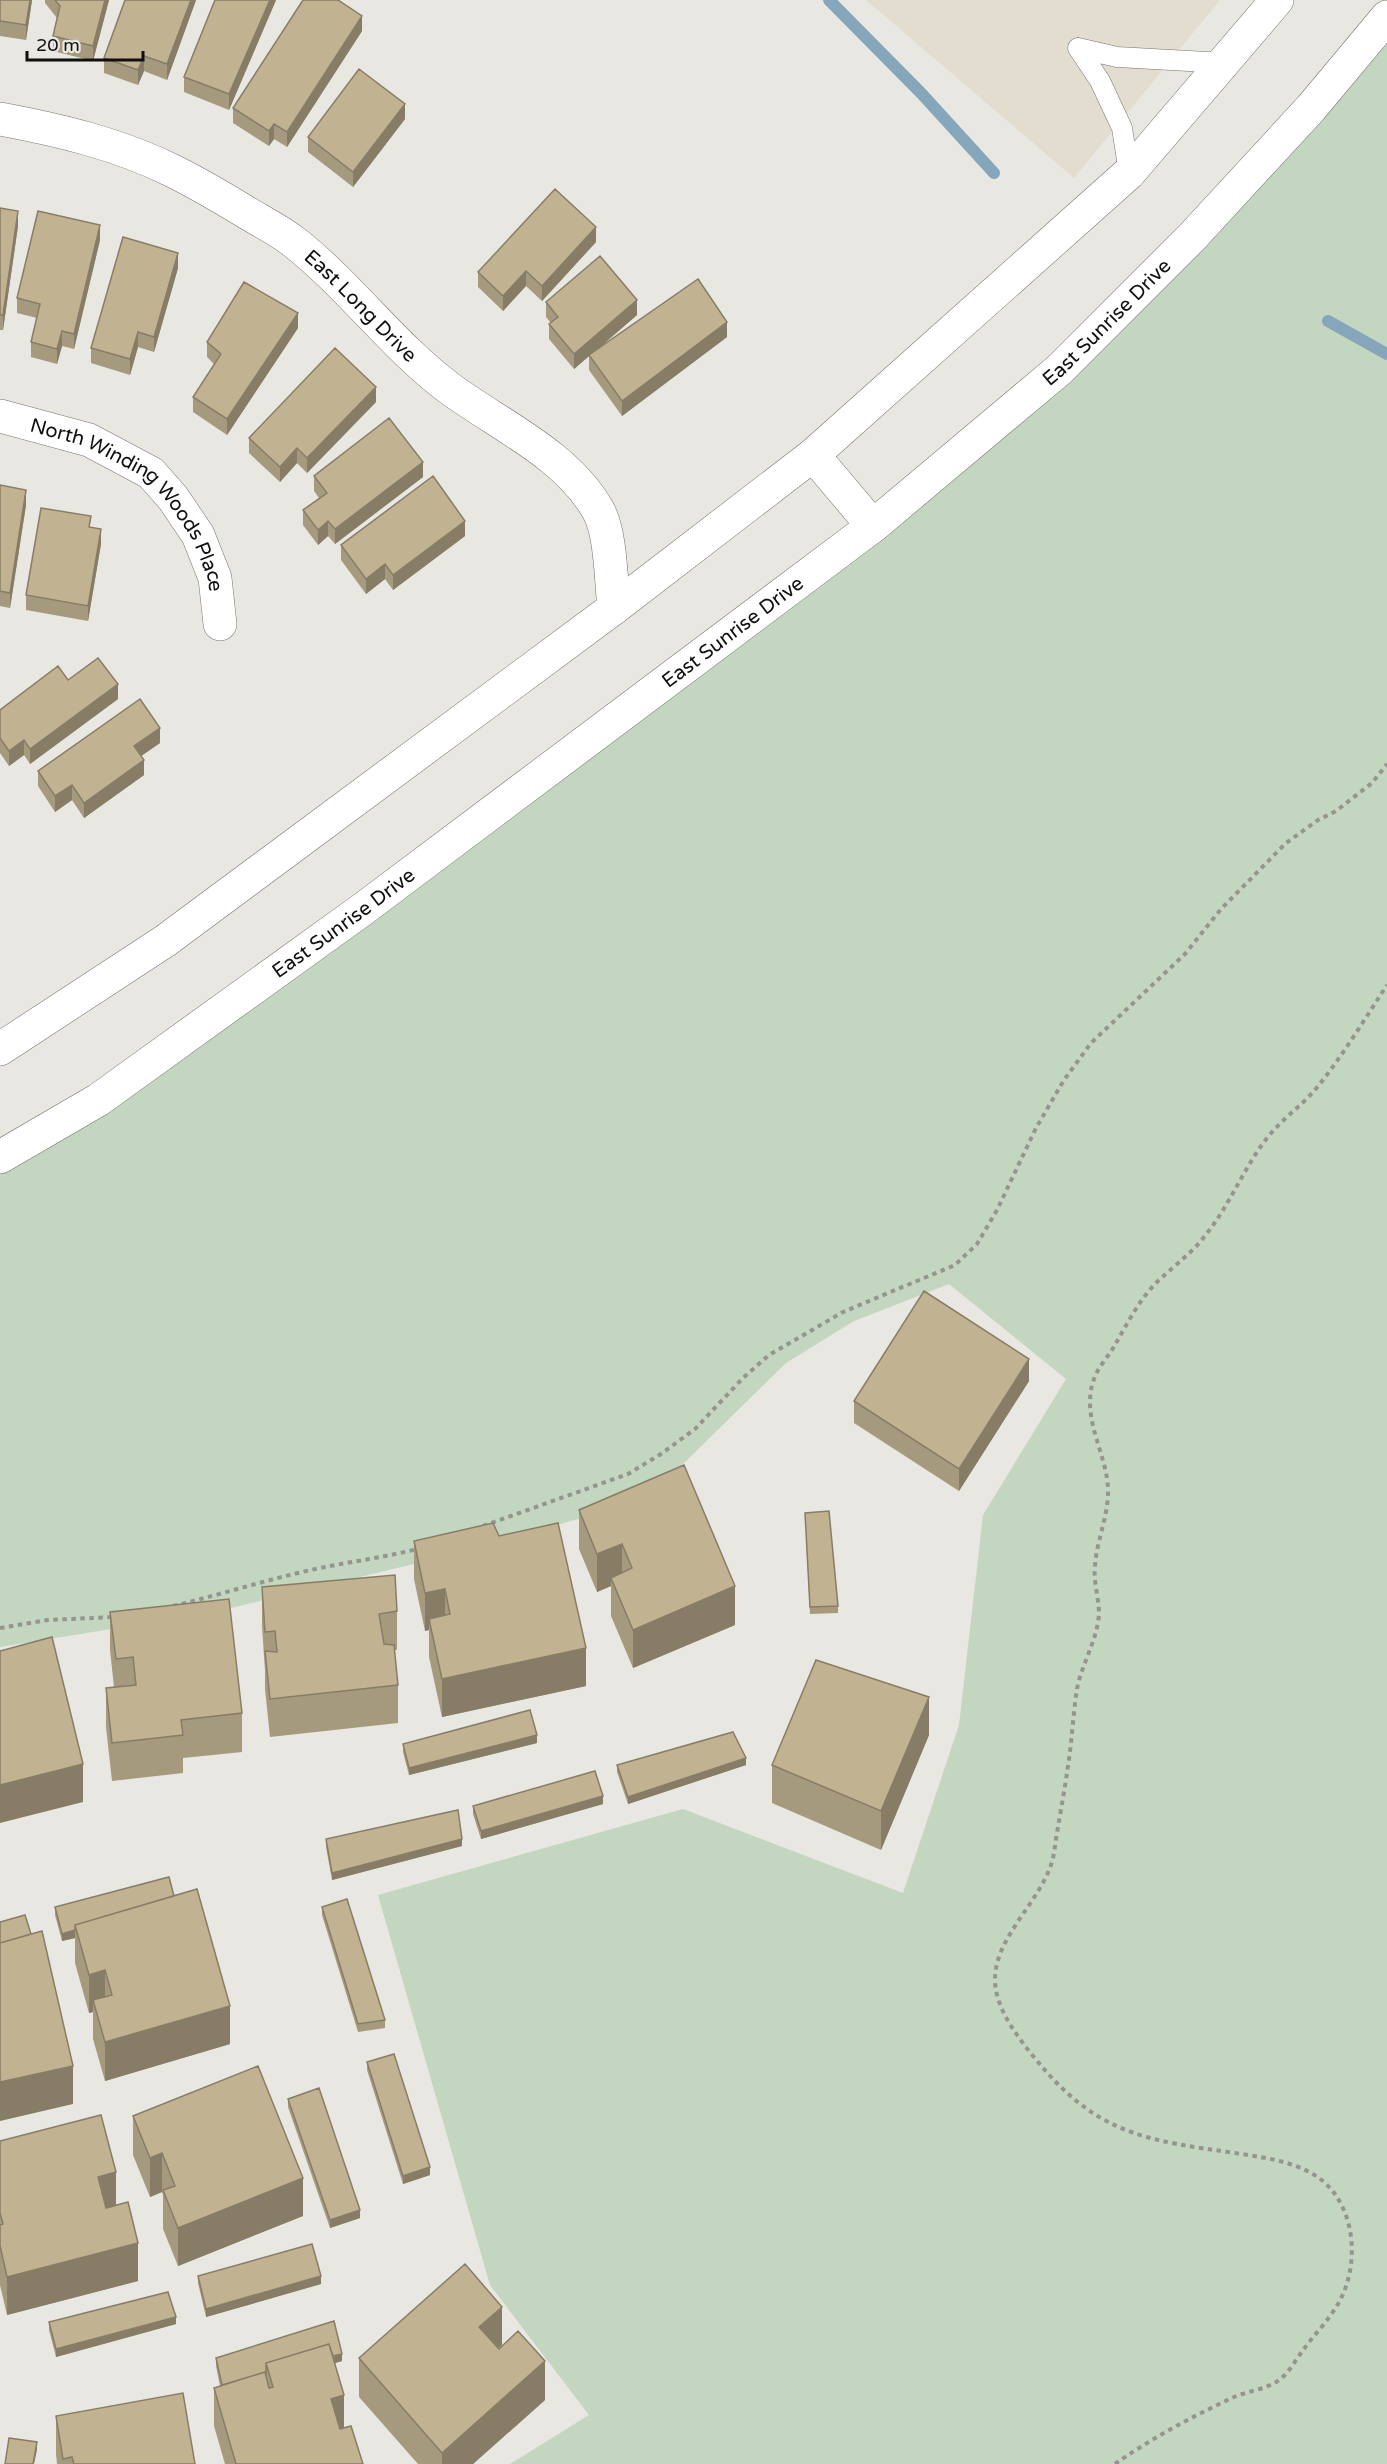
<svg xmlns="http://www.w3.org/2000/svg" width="1387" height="2464" font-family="'Varela Round',sans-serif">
<rect width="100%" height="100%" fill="#e9e7e1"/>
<!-- built -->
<path fill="#e3ddd0" d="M 866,0 L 1220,0 L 1074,178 Z"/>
<!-- green -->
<path fill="#c3d6bf" d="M 1387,17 L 1387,2464 L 510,2464 L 589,2415 L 490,2285 L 378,1895 L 683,1809 L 903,1893 L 959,1725 L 983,1515 L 1066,1379 L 949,1284 L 854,1321 L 786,1363 L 682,1465 L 641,1494 L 581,1518 L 476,1549 L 210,1613 L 0,1647 L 0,1157 L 98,1100 L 1060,369 Z"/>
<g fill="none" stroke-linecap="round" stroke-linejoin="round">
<!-- stream -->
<path stroke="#86a6bc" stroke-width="12" d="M 829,0 L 921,93 L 994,173
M 1328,321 L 1387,354"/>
<!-- lane casing -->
<g stroke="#75736d" stroke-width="21">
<path id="lane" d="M 1078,48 L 1117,57 L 1225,63
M 1078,48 L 1100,81 L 1122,128 L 1129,173"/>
</g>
<!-- street casing -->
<g stroke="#75736d" stroke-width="34">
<g id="street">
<path id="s1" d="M 0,119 C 59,130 119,144 173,171 C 197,183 221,197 244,211 C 260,221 279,230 294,242 C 350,286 392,345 449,388 C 499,425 566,454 598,510 C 611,532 611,582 614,608"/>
<path id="s2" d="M 0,416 L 89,440 L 151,473 L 173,498 L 198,535 L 215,578 L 220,624"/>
</g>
</g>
<!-- primary casing -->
<g stroke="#75736d" stroke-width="34">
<g id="primary">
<path d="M 813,455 L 873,526"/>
<path d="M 0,1049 L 165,941 L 614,608 L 813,455 L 1129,173 L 1277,0"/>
<path id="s3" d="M 0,1157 L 98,1100 L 363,909 L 873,526 L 1060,369 L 1192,237 L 1311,108 L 1387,17"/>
</g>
</g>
<!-- path -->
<path stroke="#95948f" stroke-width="4" stroke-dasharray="4.5 4.5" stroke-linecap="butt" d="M 483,1526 L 628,1474 L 661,1454 L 695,1429 L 743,1378 L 769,1355 L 843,1312 L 955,1265 L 977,1244 L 997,1210 L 1036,1128 L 1064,1080 L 1091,1043 L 1185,954 L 1221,909 L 1286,843 L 1318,820 L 1336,811 L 1372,783 L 1387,764
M 173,1606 C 215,1596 256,1583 298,1573 C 338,1563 378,1559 417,1549
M 0,1628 L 48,1620 L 115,1617
M 1115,2464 C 1152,2438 1193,2416 1234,2397 C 1248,2391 1267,2389 1279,2380 C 1290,2372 1296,2359 1304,2349 C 1317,2331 1334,2315 1343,2294 C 1361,2253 1352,2195 1311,2173 C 1288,2160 1260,2157 1235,2153 C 1152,2141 1102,2136 1044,2069 C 1027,2049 1004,2022 997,1995 C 983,1942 1046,1902 1054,1853 C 1058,1824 1064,1795 1068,1766 C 1072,1741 1073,1714 1077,1689 C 1082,1663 1097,1641 1099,1614 C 1099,1597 1093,1582 1095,1565 C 1097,1539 1109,1515 1108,1488 C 1106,1450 1078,1414 1096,1374 C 1100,1366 1107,1357 1112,1350 C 1125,1328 1137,1303 1155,1284 C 1171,1268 1190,1255 1204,1237 C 1229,1207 1243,1169 1267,1138 C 1281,1120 1300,1107 1315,1090 C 1342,1057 1364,1020 1387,985"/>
<!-- lane -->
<use href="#lane" stroke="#fff" stroke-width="20"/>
<!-- street -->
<use href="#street" stroke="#fff" stroke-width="33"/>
<!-- primary -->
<use href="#primary" stroke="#fff" stroke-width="33"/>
</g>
<!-- wall -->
<path fill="#a69a7e" d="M 0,0 L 32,0 L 26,40 L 0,36 Z
M 45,0 L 109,0 L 93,61 L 53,51 L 53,36 L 57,18 L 45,3 Z
M 125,0 L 196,0 L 167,80 L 144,71 L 138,85 L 104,73 L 104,58 Z
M 276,0 L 229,110 L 184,92 L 184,77 Z
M 362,31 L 287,147 L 274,139 L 269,146 L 233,123 L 233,108 Z
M 405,119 L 353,187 L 308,152 L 308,137 Z
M 0,208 L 18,226 L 3,330 L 0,330 Z
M 100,240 L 74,349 L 62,346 L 57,364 L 31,357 L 31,342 L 37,318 L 17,313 L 17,298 Z
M 596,242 L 542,301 L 526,286 L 503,311 L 478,287 L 478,272 Z
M 178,268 L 154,352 L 138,347 L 130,375 L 91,363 L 91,348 Z
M 546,302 L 637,315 L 597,350 L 727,337 L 622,416 L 589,370 L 589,356 L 574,369 L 549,339 L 549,324 L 551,323 L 546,317 Z
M 298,328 L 227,435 L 193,412 L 193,397 L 214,364 L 207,357 L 207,342 Z
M 376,402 L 307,473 L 297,463 L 280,482 L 249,453 L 249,438 Z
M 314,476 L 423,477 L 335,544 L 328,536 L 318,545 L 303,525 L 303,510 L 319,498 L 314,491 Z
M 0,485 L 26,505 L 10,608 L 0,606 Z
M 91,527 L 101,544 L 88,621 L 26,610 L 26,595 Z
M 465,536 L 393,590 L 385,579 L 366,594 L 341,560 L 341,545 Z
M 68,680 L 118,699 L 30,764 L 24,755 L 9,766 L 0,753 L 0,710 Z
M 160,743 L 141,756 L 144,775 L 84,818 L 72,800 L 55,812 L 38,786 L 38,771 Z
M 1029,1381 L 959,1491 L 854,1423 L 854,1401 Z
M 579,1510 L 735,1625 L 633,1668 L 611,1616 L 611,1586 L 597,1592 L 579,1549 Z
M 805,1513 L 838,1606 L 838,1613 L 810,1614 Z
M 499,1536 L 586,1686 L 442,1717 L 429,1657 L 429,1630 L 425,1631 L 414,1579 L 414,1541 Z
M 262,1587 L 397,1611 L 397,1650 L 394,1650 L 398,1685 L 398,1723 L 270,1737 L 265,1689 L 265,1671 L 262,1626 Z
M 110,1612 L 242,1713 L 242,1752 L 183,1758 L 183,1773 L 112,1781 L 106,1727 L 106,1688 L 114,1687 L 110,1650 Z
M 929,1735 L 881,1850 L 772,1803 L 772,1765 Z
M 537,1743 L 409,1775 L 403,1752 L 403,1744 Z
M 617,1765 L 746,1765 L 628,1804 L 617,1772 Z
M 603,1804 L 481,1839 L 473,1814 L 473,1806 Z
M 326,1839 L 462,1846 L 332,1880 L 326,1847 Z
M 174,1896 L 230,2044 L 105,2081 L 93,2039 L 93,2012 L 89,2013 L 75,1963 L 75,1938 L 62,1941 L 55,1915 L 55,1907 Z
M 322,1907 L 385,2020 L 385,2028 L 358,2032 L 322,1915 Z
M 367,2062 L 430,2175 L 403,2184 L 367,2070 Z
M 288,2099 L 360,2218 L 330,2228 L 288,2107 Z
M 133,2116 L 303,2216 L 178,2266 L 163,2229 L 163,2195 L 162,2192 L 150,2197 L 133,2155 Z
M 0,2141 L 116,2205 L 138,2281 L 7,2315 L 0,2285 Z
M 198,2276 L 321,2284 L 206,2317 L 198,2283 Z
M 49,2322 L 176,2324 L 56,2357 L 49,2330 Z
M 502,2345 L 498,2349 L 545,2400 L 473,2464 L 418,2464 L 359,2397 L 359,2358 Z
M 216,2358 L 342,2361 L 335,2363 L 344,2428 L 363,2464 L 225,2464 L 214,2426 L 214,2388 L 220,2386 L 216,2366 Z
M 56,2416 L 195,2464 L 57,2464 L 56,2454 Z"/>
<!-- shaded-wall -->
<path fill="#877d66" d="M 30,0 L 32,0 L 26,40 L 26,25 Z
M 105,0 L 109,0 L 93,61 L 93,46 Z
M 191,0 L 196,0 L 167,80 L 167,64 Z
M 270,0 L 276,0 L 229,110 L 229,94 Z
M 362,16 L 362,31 L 287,147 L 287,132 Z
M 144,56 L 144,71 L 138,85 L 138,70 Z
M 405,104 L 405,119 L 353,187 L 353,172 Z
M 274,124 L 274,139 L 269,146 L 269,131 Z
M 18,211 L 18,226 L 3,330 L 3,315 Z
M 100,225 L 100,240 L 74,349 L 74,334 Z
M 596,227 L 596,242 L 542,301 L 542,286 Z
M 178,253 L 178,268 L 154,352 L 154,337 Z
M 526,271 L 526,286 L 503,311 L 503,296 Z
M 637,300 L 637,315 L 574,369 L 574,354 Z
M 298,313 L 298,328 L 227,435 L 227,419 Z
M 727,322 L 727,337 L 622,416 L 622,401 Z
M 62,331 L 62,346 L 57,364 L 57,349 Z
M 138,332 L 138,347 L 130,375 L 130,359 Z
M 376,387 L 376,402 L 307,473 L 307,458 Z
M 297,448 L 297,463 L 280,482 L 280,467 Z
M 423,462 L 423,477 L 335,544 L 335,529 Z
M 26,490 L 26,505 L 10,608 L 10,593 Z
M 328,521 L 328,536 L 318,545 L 318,530 Z
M 465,521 L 465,536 L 393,590 L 393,575 Z
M 101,529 L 101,544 L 88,621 L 88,606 Z
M 385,564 L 385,579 L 366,594 L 366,579 Z
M 118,684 L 118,699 L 30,764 L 30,749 Z
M 160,728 L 160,743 L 134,761 L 134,746 Z
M 24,740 L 24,755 L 9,766 L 9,751 Z
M 144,760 L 144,775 L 84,818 L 84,803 Z
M 72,785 L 72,800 L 55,812 L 55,796 Z
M 1029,1359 L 1029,1381 L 959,1491 L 959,1469 Z
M 622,1544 L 622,1582 L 611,1578 L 611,1586 L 597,1592 L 597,1554 Z
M 735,1586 L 735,1625 L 633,1668 L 633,1630 Z
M 445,1589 L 445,1627 L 429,1619 L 429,1630 L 425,1631 L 425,1593 Z
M 586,1648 L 586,1686 L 442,1717 L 442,1679 Z
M 929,1697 L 929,1735 L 881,1850 L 881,1811 Z
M 537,1735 L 537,1743 L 409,1775 L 409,1768 Z
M 746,1758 L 746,1765 L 628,1804 L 628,1797 Z
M 83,1764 L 83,1802 L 0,1823 L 0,1785 Z
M 603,1796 L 603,1804 L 481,1839 L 481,1831 Z
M 462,1839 L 462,1846 L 332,1880 L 332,1873 Z
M 75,1930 L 75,1938 L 62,1941 L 62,1934 Z
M 105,1970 L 105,2008 L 93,2000 L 93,2012 L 89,2013 L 89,1975 Z
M 230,2006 L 230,2044 L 105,2081 L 105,2042 Z
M 73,2066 L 73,2104 L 0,2121 L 0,2082 Z
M 162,2153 L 162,2192 L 150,2197 L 150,2158 Z
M 430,2167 L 430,2175 L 403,2184 L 403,2176 Z
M 116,2172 L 116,2211 L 98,2215 L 98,2177 Z
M 303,2178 L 303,2216 L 178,2266 L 178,2228 Z
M 360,2210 L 360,2218 L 330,2228 L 330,2220 Z
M 138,2243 L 138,2281 L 7,2315 L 7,2277 Z
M 321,2276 L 321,2284 L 206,2317 L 206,2309 Z
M 502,2307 L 502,2345 L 479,2365 L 479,2327 Z
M 176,2317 L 176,2324 L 56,2357 L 56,2349 Z
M 342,2354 L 342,2361 L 272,2382 L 270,2375 Z
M 545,2361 L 545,2400 L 473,2464 L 442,2464 L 442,2453 Z
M 344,2395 L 344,2433 L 331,2437 L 331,2399 Z
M 37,2442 L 37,2450 L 34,2464 L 33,2464 Z"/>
<!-- building -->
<path fill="#c1b392" stroke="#877d66" stroke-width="1.5" d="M 0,0 L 30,0 L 26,25 L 0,21 Z
M 55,0 L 105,0 L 93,46 L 53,36 L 60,6 Z
M 125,0 L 191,0 L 167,64 L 144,56 L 138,70 L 104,58 Z
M 215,0 L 270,0 L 229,94 L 184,77 Z
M 303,0 L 338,0 L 362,16 L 287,132 L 274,124 L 269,131 L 233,108 Z
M 359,69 L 405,104 L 353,172 L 308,137 Z
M 555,189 L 596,227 L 542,286 L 526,271 L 503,296 L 478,272 Z
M 0,208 L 18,211 L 3,315 L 0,315 Z
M 38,211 L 100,225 L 74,334 L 62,331 L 57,349 L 31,342 L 40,304 L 17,298 Z
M 123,237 L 178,253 L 154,337 L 138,332 L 130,359 L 91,348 Z
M 600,256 L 637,300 L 574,354 L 549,324 L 558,317 L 546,302 Z
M 698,279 L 727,322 L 622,401 L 589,355 Z
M 244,282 L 298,313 L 227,419 L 193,397 L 221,354 L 207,342 Z
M 335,348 L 376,387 L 307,458 L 297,448 L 280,467 L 249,438 Z
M 389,418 L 423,462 L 335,529 L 328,521 L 318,530 L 303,510 L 327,493 L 314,476 Z
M 433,476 L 465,521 L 393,575 L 385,564 L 366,579 L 341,545 Z
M 0,485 L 26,490 L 10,593 L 0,591 Z
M 41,508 L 91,516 L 89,527 L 101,529 L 88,606 L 26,595 Z
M 98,658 L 118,684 L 30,749 L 24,740 L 9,751 L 0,738 L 0,710 L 58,666 L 68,680 Z
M 140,699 L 160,728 L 134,746 L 144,760 L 84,803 L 72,785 L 55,796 L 38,771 Z
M 924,1291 L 1029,1359 L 959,1469 L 854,1401 Z
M 684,1465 L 735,1586 L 633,1630 L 611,1578 L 632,1568 L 622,1544 L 597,1554 L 579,1510 Z
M 829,1511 L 838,1606 L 810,1607 L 805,1513 Z
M 493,1523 L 499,1536 L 558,1523 L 586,1648 L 442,1679 L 429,1619 L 450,1614 L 445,1589 L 425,1593 L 414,1541 Z
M 395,1575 L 397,1611 L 379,1614 L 384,1644 L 394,1645 L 398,1685 L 270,1699 L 265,1651 L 277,1652 L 275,1631 L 265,1632 L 262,1587 Z
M 229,1599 L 242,1713 L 181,1720 L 183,1735 L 112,1743 L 106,1688 L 136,1685 L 133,1657 L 116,1659 L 110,1612 Z
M 52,1637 L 83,1764 L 0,1785 L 0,1651 Z
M 816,1660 L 929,1697 L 881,1811 L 772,1765 Z
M 530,1710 L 537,1735 L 409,1768 L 403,1744 Z
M 733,1732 L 746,1758 L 628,1797 L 617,1765 Z
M 595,1771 L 603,1796 L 481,1831 L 473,1806 Z
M 458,1810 L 462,1839 L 332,1873 L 326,1839 Z
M 169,1877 L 174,1896 L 75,1925 L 75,1930 L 62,1934 L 55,1907 Z
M 197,1889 L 230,2006 L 105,2042 L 93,2000 L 112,1995 L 105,1970 L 89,1975 L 75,1925 Z
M 347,1899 L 385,2020 L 358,2024 L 322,1907 Z
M 25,1915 L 31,1934 L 0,1943 L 0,1922 Z
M 42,1931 L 73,2066 L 0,2082 L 0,1943 Z
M 394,2054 L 430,2167 L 403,2176 L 367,2062 Z
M 258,2066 L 303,2178 L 178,2228 L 163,2190 L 175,2186 L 162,2153 L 150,2158 L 133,2116 Z
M 319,2088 L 360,2210 L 330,2220 L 288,2099 Z
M 101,2115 L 116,2172 L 98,2177 L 106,2208 L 128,2202 L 138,2243 L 7,2277 L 0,2246 L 0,2225 L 3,2224 L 0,2213 L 0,2141 Z
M 312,2244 L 321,2276 L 206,2309 L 198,2276 Z
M 465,2264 L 502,2307 L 479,2327 L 499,2349 L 518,2331 L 545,2361 L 442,2453 L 359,2358 Z
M 168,2292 L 176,2317 L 56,2349 L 49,2322 Z
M 334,2321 L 342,2354 L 333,2356 L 329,2344 L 266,2363 L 266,2376 L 265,2372 L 222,2385 L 216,2358 Z
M 329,2344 L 344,2395 L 331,2399 L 340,2429 L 351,2426 L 363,2464 L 236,2464 L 214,2388 L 265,2372 L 269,2388 L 273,2387 L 266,2363 Z
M 183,2393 L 195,2464 L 74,2464 L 72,2457 L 63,2459 L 56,2416 Z
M 9,2438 L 37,2442 L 33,2464 L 5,2464 Z"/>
<g text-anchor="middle" stroke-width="4.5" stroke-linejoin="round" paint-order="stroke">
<!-- street labels -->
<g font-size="20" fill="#100f0e" stroke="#e9e7e1">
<text dy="7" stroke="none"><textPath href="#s1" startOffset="414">East Long Drive</textPath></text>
<text dy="7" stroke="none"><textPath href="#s3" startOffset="1388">East Sunrise Drive</textPath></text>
<text dy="7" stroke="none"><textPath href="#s2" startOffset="166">North Winding Woods Place</textPath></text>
<text dy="7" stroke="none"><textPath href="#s3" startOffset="902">East Sunrise Drive</textPath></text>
<text dy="7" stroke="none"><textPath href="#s3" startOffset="416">East Sunrise Drive</textPath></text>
</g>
</g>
<!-- scale -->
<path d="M27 51v9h116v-9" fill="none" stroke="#100f0e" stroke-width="3"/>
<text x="36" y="51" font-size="18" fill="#100f0e" stroke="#e9e7e1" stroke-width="4.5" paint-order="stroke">20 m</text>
</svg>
